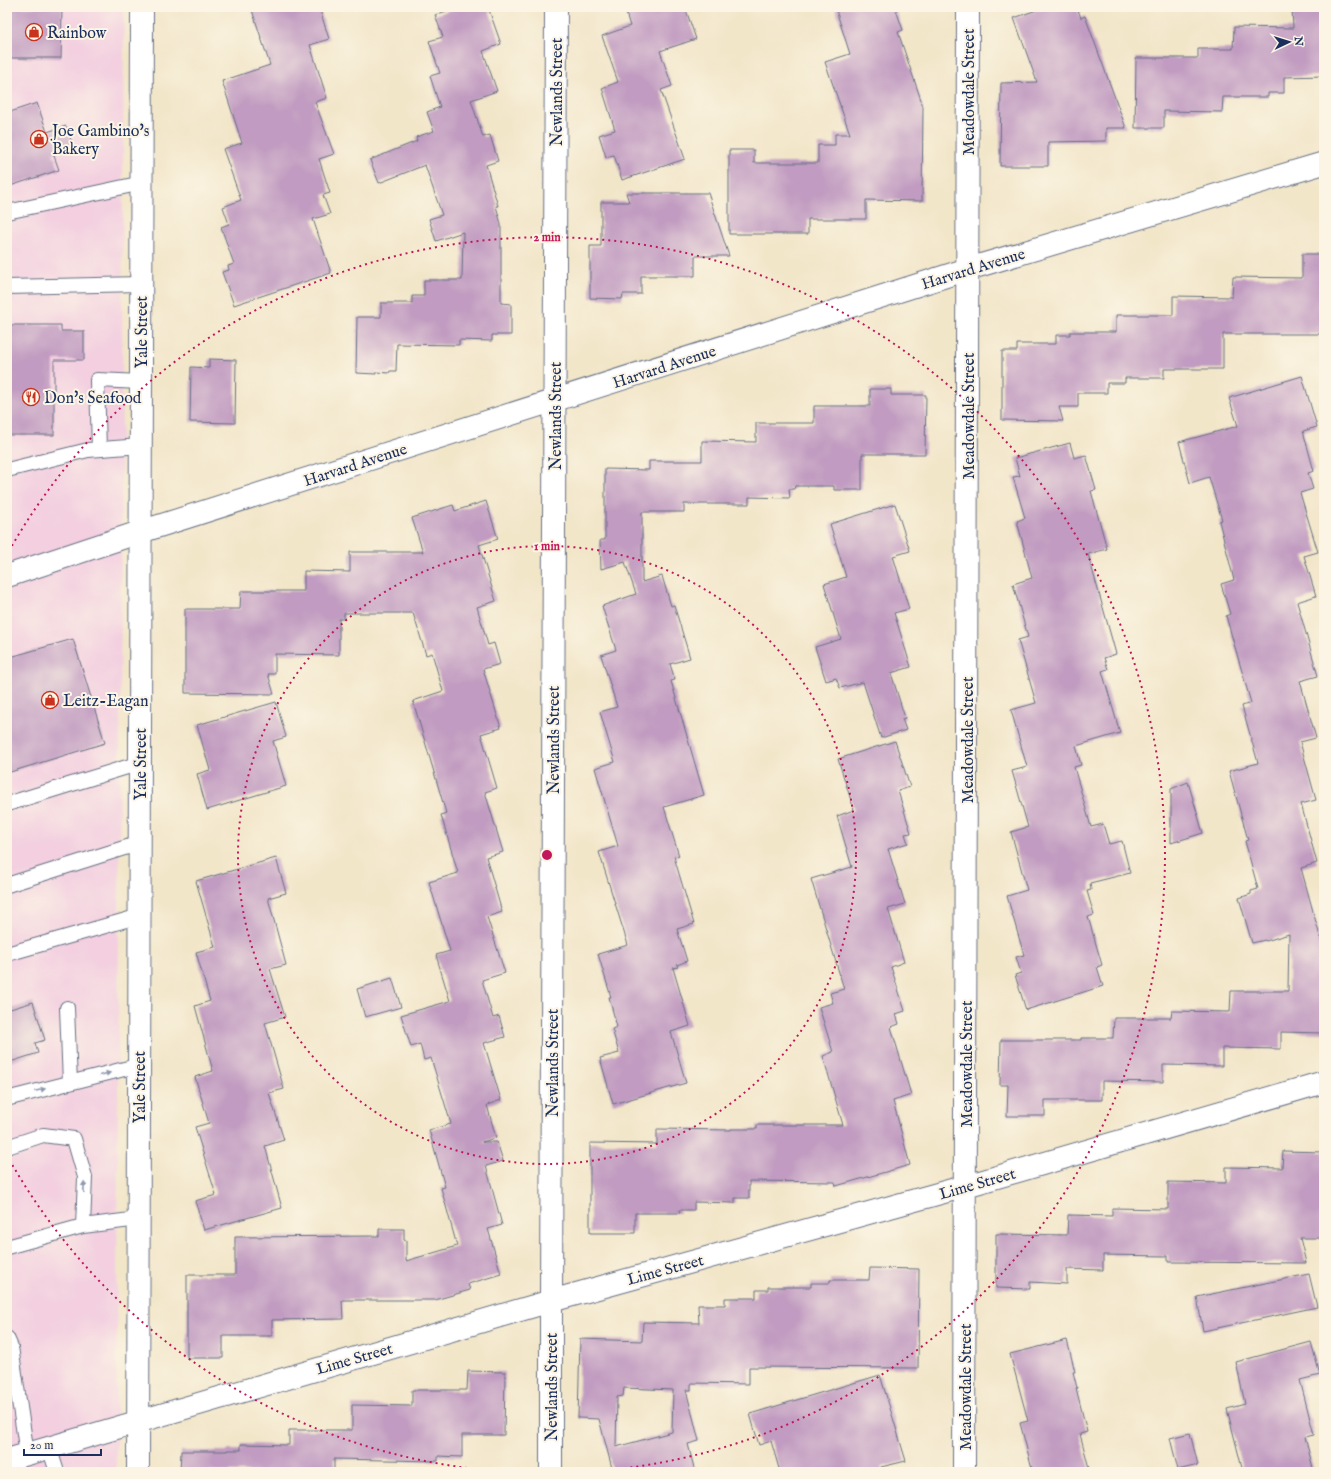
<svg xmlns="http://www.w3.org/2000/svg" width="1331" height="1479" font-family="'IM FELL English',serif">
<rect width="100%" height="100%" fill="#fcf5e5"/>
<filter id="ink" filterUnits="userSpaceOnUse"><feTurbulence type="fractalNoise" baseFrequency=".025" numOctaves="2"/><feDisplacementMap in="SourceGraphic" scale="8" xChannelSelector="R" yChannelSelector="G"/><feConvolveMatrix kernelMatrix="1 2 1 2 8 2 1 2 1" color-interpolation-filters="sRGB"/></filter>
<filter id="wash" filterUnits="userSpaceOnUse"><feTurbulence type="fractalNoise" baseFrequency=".012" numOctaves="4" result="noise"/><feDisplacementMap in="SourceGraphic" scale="16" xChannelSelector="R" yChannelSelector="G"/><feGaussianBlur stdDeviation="0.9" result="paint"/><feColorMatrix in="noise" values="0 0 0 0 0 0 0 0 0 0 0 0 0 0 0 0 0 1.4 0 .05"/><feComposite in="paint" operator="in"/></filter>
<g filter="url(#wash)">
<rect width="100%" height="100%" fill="#f2e6c9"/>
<!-- built -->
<path fill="#f3cfe0" d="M 7,7 L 124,7 L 116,1472 L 7,1472 Z"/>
<g id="blocks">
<!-- building -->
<path fill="#c19bc1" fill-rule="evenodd" d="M 7,7 L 62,7 L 61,58 L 7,58 Z
M 251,7 L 319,7 L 329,39 L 310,45 L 327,98 L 315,102 L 334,154 L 319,159 L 330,193 L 323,195 L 330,214 L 313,219 L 331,273 L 234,305 L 222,272 L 229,270 L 228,266 L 234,264 L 221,227 L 229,224 L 223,207 L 241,200 L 223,149 L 242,143 L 222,81 L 270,65 Z
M 458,7 L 488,7 L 501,44 L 483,51 L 497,91 L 471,100 L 483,137 L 490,135 L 498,161 L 486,165 L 498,206 L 496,206 L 501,224 L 501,303 L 511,304 L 511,335 L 492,335 L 492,341 L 459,340 L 459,345 L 397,344 L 396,371 L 390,371 L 389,373 L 376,372 L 376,374 L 356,373 L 357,317 L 381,317 L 381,303 L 412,303 L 412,296 L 424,296 L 424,280 L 462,280 L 463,232 L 436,241 L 429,219 L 442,215 L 425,165 L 379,183 L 370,160 L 417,141 L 416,137 L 434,131 L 427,112 L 440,107 L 430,76 L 440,73 L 429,41 L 443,37 L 435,15 Z
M 624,7 L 685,7 L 696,39 L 660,51 L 672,86 L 661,90 L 685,159 L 622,180 L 614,155 L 606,157 L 599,135 L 615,130 L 602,88 L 618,82 L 602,36 L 630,26 Z
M 835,7 L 895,7 L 903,30 L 898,32 L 923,106 L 922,201 L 866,200 L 866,219 L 808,219 L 808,234 L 729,234 L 729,150 L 754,150 L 754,163 L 818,163 L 818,145 L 835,145 L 835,134 L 850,134 L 825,62 L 850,54 Z
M 1045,7 L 1077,7 L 1081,18 L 1085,16 L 1126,128 L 1106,128 L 1106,141 L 1048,142 L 1048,166 L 1000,166 L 1001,83 L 1037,82 L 1014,18 Z
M 1292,7 L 1324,7 L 1324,76 L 1284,77 L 1284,93 L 1268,93 L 1268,97 L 1223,97 L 1222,112 L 1164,111 L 1164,128 L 1135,128 L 1136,58 L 1198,58 L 1198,49 L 1233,49 L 1234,27 L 1293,28 Z
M 37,103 L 47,132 L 66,126 L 73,146 L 53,153 L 59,170 L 7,187 L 7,113 Z
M 626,193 L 708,193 L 729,256 L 695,256 L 695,276 L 641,276 L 641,294 L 623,294 L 622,299 L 590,298 L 590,246 L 601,246 L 601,202 L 629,202 Z
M 1302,254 L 1324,254 L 1324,334 L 1223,334 L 1223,369 L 1164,369 L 1164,378 L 1125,378 L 1125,383 L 1107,383 L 1107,393 L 1078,393 L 1078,407 L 1059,407 L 1063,421 L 1002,420 L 1002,351 L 1017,351 L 1017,344 L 1056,344 L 1056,335 L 1070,335 L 1070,332 L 1116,332 L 1116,315 L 1173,315 L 1173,296 L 1232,297 L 1233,277 L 1302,278 Z
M 7,325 L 61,325 L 61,331 L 84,331 L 84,360 L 54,360 L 54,435 L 7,435 Z
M 209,359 L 236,360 L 235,423 L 190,422 L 191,367 L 209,368 Z
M 1302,376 L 1317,427 L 1303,431 L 1314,471 L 1308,473 L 1313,489 L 1300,493 L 1318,552 L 1304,556 L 1316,596 L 1297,602 L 1318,676 L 1300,681 L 1316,738 L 1300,742 L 1316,800 L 1301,804 L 1317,863 L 1301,868 L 1324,951 L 1324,1033 L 1281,1032 L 1281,1049 L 1222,1048 L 1222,1066 L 1163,1065 L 1163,1082 L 1102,1081 L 1102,1100 L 1045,1100 L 1045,1116 L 1007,1116 L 1008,1085 L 1000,1085 L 1001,1040 L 1081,1040 L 1081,1038 L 1113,1038 L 1114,1018 L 1171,1018 L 1172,1011 L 1230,1012 L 1231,991 L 1288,991 L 1289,934 L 1266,941 L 1265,940 L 1252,943 L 1239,898 L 1251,894 L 1251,891 L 1258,889 L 1245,841 L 1248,840 L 1229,771 L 1258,763 L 1242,706 L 1251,703 L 1226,616 L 1230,614 L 1221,584 L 1234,580 L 1219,521 L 1222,520 L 1209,477 L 1190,483 L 1179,442 L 1238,426 L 1229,398 Z
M 870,389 L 891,389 L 891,395 L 926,395 L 925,454 L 862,454 L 862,490 L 834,490 L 834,486 L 795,486 L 794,489 L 789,489 L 790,498 L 749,497 L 749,504 L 684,504 L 684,512 L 642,512 L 642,582 L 662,576 L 671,606 L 674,605 L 690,658 L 670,664 L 675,680 L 671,681 L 704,795 L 664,807 L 679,856 L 674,857 L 694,924 L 677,929 L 687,961 L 677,965 L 678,967 L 673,968 L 690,1026 L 671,1032 L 686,1083 L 613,1104 L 600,1058 L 619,1053 L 612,1029 L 617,1027 L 609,997 L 611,997 L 598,954 L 628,945 L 599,852 L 618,846 L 595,768 L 615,762 L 600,712 L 617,707 L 601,655 L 616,650 L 602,606 L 636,594 L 625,562 L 601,569 L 600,540 L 605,540 L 605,469 L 649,470 L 649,461 L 702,461 L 702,441 L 756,442 L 756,423 L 814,423 L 814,406 L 870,406 Z
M 1070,443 L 1074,458 L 1086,455 L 1096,490 L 1091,491 L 1107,549 L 1088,554 L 1116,654 L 1104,658 L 1108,669 L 1102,671 L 1120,733 L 1076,746 L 1081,765 L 1074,767 L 1091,827 L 1103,824 L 1109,844 L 1122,841 L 1130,873 L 1090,883 L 1091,890 L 1087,891 L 1094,915 L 1088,917 L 1102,965 L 1097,967 L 1103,986 L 1026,1010 L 1015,975 L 1021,973 L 1016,957 L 1024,955 L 1007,896 L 1027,890 L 1011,832 L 1028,827 L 1012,771 L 1027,767 L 1011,710 L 1036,703 L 1018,640 L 1028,637 L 1013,584 L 1032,578 L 1017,521 L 1025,518 L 1013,477 L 1020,476 L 1015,458 Z
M 486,501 L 498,539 L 479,545 L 496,601 L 477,607 L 488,645 L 494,643 L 500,664 L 483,669 L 501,728 L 481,734 L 497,788 L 485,792 L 503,852 L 486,857 L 502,912 L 487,917 L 505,973 L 482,980 L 493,1018 L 499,1016 L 505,1037 L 484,1043 L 501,1100 L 487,1105 L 496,1138 L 482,1142 L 497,1142 L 503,1161 L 486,1166 L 502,1225 L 488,1229 L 501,1274 L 468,1284 L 470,1290 L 435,1300 L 342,1300 L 343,1319 L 272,1320 L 272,1336 L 223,1336 L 223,1358 L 187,1358 L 187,1275 L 235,1275 L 235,1237 L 379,1236 L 379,1229 L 404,1229 L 404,1240 L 406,1241 L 406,1261 L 457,1246 L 441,1188 L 445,1187 L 429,1130 L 451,1124 L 431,1058 L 424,1060 L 420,1044 L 411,1047 L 401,1015 L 450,1001 L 436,955 L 450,951 L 429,882 L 458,873 L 441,815 L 446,813 L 413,701 L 443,691 L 432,653 L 426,655 L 413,613 L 344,613 L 344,619 L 339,619 L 339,655 L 275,654 L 275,674 L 268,674 L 274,694 L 185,693 L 185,609 L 240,609 L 241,591 L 304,591 L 304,571 L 350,572 L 350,552 L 423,552 L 412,518 L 453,505 L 455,511 Z
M 895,504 L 910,551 L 893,556 L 909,609 L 894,613 L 911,667 L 891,673 L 905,718 L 902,719 L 906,730 L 881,738 L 863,682 L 840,688 L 836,678 L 826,681 L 815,647 L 841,639 L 824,584 L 846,577 L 830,524 Z
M 73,639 L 105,743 L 7,773 L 7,658 Z
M 276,702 L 286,737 L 273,741 L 286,786 L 207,810 L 197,774 L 210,770 L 197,725 Z
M 895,741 L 910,787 L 898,791 L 911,833 L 905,834 L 908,843 L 888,849 L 905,904 L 888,909 L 904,962 L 891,967 L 905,1011 L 896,1014 L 899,1024 L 891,1027 L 911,1095 L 893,1101 L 910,1165 L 836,1186 L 835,1182 L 749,1181 L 749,1198 L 735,1198 L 735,1203 L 694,1202 L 694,1210 L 679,1210 L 680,1213 L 635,1213 L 635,1233 L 590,1233 L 590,1143 L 657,1144 L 657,1129 L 731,1130 L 731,1129 L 757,1129 L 757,1125 L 843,1125 L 823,1056 L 833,1052 L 819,1007 L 833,1003 L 830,993 L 844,989 L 811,879 L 852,867 L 837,816 L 854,810 L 838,759 Z
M 1188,782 L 1203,833 L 1171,843 L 1171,789 Z
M 276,858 L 286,893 L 268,898 L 286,965 L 270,969 L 285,1017 L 265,1023 L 284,1089 L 269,1093 L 284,1140 L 265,1146 L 282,1208 L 204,1230 L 195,1201 L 216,1195 L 195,1127 L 209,1123 L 195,1077 L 213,1071 L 195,1006 L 210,1001 L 196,952 L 215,947 L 196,881 Z
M 392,978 L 401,1007 L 365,1017 L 357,989 Z
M 33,1002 L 45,1040 L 35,1043 L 38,1053 L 7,1063 L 7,1010 Z
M 1283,1151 L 1324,1152 L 1324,1238 L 1300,1238 L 1306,1263 L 1168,1262 L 1168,1256 L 1103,1255 L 1103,1270 L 1067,1269 L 1067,1284 L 1030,1282 L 1030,1289 L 996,1288 L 996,1234 L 1067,1235 L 1068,1215 L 1112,1216 L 1112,1208 L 1168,1209 L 1168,1182 L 1226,1183 L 1226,1167 L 1282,1168 Z
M 870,1268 L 919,1269 L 918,1368 L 749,1367 L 749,1384 L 691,1383 L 691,1390 L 686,1390 L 699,1441 L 688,1444 L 695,1472 L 613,1472 L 599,1419 L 578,1418 L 580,1339 L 642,1341 L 643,1322 L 699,1323 L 698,1305 L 725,1305 L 725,1298 L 756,1298 L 756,1290 L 768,1290 L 768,1287 L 811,1287 L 811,1283 L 830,1283 L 830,1280 L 869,1280 ZM 624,1388 L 673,1390 L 672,1432 L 616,1447 L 617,1397 L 623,1396 Z
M 1309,1274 L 1317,1307 L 1203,1331 L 1197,1297 Z
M 1067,1340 L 1075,1372 L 1073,1372 L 1077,1388 L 1076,1388 L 1087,1432 L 1080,1434 L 1090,1472 L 1033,1472 L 1020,1423 L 1028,1421 L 1010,1354 Z
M 1311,1342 L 1320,1375 L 1300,1380 L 1314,1435 L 1305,1437 L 1314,1472 L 1243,1472 L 1227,1409 L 1245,1404 L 1236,1362 Z
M 468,1371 L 505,1372 L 504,1435 L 462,1435 L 462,1457 L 438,1456 L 438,1461 L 334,1459 L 334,1472 L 180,1472 L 181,1451 L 227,1451 L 227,1450 L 241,1450 L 241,1444 L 289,1445 L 289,1430 L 352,1430 L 352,1405 L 412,1406 L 412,1390 L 467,1390 Z
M 880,1375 L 906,1461 L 881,1467 L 883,1472 L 780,1472 L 771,1441 L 759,1445 L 750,1414 Z
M 1190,1433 L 1198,1465 L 1178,1470 L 1170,1438 Z"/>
</g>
</g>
<g filter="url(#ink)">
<use href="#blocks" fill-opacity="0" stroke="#666f83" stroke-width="1"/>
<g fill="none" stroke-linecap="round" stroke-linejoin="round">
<!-- lane casing -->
<g stroke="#666f83" stroke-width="16">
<path id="lane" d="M 7,212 L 142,183
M 7,287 L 141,284
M 99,449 L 97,380 L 141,382
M 7,470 L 88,450 L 141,446
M 7,804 L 140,763
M 7,885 L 140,843
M 7,954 L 140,916
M 67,1008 L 70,1083
M 10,1098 L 140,1065
M 7,1147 L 43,1135 L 74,1139 L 85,1177 L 83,1226
M 7,1247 L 83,1226 L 139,1219
M 7,1338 L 11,1347 L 27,1454
M 49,1447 L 57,1472"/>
</g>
<!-- street casing -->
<g stroke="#666f83" stroke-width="24">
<path id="street" d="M 7,576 L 140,532 L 968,269 L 1324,163
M 7,1460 L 551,1301 L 966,1186 L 1324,1082
M 138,1472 L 142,7
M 551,1472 L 551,1301 L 556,7
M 964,1472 L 968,7"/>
</g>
<!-- lane -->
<use href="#lane" stroke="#fff" stroke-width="14"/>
<!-- street -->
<use href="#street" stroke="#fff" stroke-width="22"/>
</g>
<!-- one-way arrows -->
<defs><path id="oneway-solid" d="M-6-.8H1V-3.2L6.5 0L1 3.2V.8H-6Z"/></defs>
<g fill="#8d97ae">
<use href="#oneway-solid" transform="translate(105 1074) rotate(-14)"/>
<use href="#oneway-solid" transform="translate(40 1090) rotate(-14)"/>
<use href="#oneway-solid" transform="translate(84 1187) rotate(-88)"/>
</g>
</g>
<!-- distance rings -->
<g fill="none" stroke="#c2185b" stroke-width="2" stroke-dasharray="2 4">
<circle cx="547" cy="855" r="309"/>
<path d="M509 1472A618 618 0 0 1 9 1159M9 551A618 618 0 1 1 585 1472"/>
</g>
<!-- icons -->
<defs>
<g id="shop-ring" transform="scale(0.9)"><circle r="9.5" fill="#fcf5e5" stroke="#c8321e" stroke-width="1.5"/><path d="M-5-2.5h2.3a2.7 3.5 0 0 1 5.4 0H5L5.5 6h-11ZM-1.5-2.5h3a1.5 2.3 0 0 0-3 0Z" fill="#c8321e"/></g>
<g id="restaurant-ring" transform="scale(0.9)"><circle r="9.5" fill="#fcf5e5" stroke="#c8321e" stroke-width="1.5"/><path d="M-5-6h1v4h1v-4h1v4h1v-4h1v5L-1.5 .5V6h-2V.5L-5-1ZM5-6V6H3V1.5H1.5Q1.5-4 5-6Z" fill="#c8321e"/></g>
</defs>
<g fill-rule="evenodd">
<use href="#shop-ring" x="34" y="32"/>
<use href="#shop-ring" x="39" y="139"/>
<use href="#restaurant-ring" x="31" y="397"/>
<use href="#shop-ring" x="50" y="700"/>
</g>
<g text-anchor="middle" stroke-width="4" stroke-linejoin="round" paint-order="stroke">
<!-- poi labels -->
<g font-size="16" fill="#1b2f5e" stroke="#fcf5e5" text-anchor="start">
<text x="47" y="38">Rainbow</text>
<text x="52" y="136">Joe Gambino's<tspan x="52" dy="18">Bakery</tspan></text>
<text x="44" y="403">Don's Seafood</text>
<text x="63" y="706">Leitz-Eagan</text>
</g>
<!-- street labels -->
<g font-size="16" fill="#1b2f5e" stroke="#fcf5e5">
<text transform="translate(556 92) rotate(-90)" y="6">Newlands Street</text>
<text transform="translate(968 92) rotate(-90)" y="6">Meadowdale Street</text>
<text transform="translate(973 268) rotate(-17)" y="6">Harvard Avenue</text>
<text transform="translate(141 332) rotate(-90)" y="6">Yale Street</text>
<text transform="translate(664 366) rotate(-18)" y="6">Harvard Avenue</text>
<text transform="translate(555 416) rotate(-90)" y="6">Newlands Street</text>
<text transform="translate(968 416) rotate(-90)" y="6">Meadowdale Street</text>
<text transform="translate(355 464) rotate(-18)" y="6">Harvard Avenue</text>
<text transform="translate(553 740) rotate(-90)" y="6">Newlands Street</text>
<text transform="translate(967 740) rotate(-90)" y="6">Meadowdale Street</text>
<text transform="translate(140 764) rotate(-90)" y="6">Yale Street</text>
<text transform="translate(552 1063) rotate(-90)" y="6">Newlands Street</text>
<text transform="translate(966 1064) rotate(-90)" y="6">Meadowdale Street</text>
<text transform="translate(139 1087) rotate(-90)" y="6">Yale Street</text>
<text transform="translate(977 1183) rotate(-16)" y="6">Lime Street</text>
<text transform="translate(665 1269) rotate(-15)" y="6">Lime Street</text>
<text transform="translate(354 1358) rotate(-16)" y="6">Lime Street</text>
<text transform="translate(551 1387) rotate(-90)" y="6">Newlands Street</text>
<text transform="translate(965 1387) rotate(-90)" y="6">Meadowdale Street</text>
</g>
</g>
<circle cx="547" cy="855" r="6" fill="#c2185b" stroke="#fcf5e5" stroke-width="2"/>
<g font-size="12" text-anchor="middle" font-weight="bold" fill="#c2185b" stroke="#fcf5e5" stroke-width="4" stroke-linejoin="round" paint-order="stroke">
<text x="547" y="241">2 min</text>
<text x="547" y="550">1 min</text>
</g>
<!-- margin -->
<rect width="1331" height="1479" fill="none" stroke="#fcf5e5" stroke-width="24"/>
<!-- north arrow -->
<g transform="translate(1289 42) rotate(86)" stroke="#fcf5e5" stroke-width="3" paint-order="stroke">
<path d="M0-3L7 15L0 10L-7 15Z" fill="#1b2f5e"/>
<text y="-6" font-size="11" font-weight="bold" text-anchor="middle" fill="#1b2f5e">N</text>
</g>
<!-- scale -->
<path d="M24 1449v6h77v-6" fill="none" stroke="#1b2f5e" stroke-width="2"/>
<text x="30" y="1449" font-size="12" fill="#1b2f5e" stroke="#fcf5e5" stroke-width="3" paint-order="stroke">20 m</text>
</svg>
